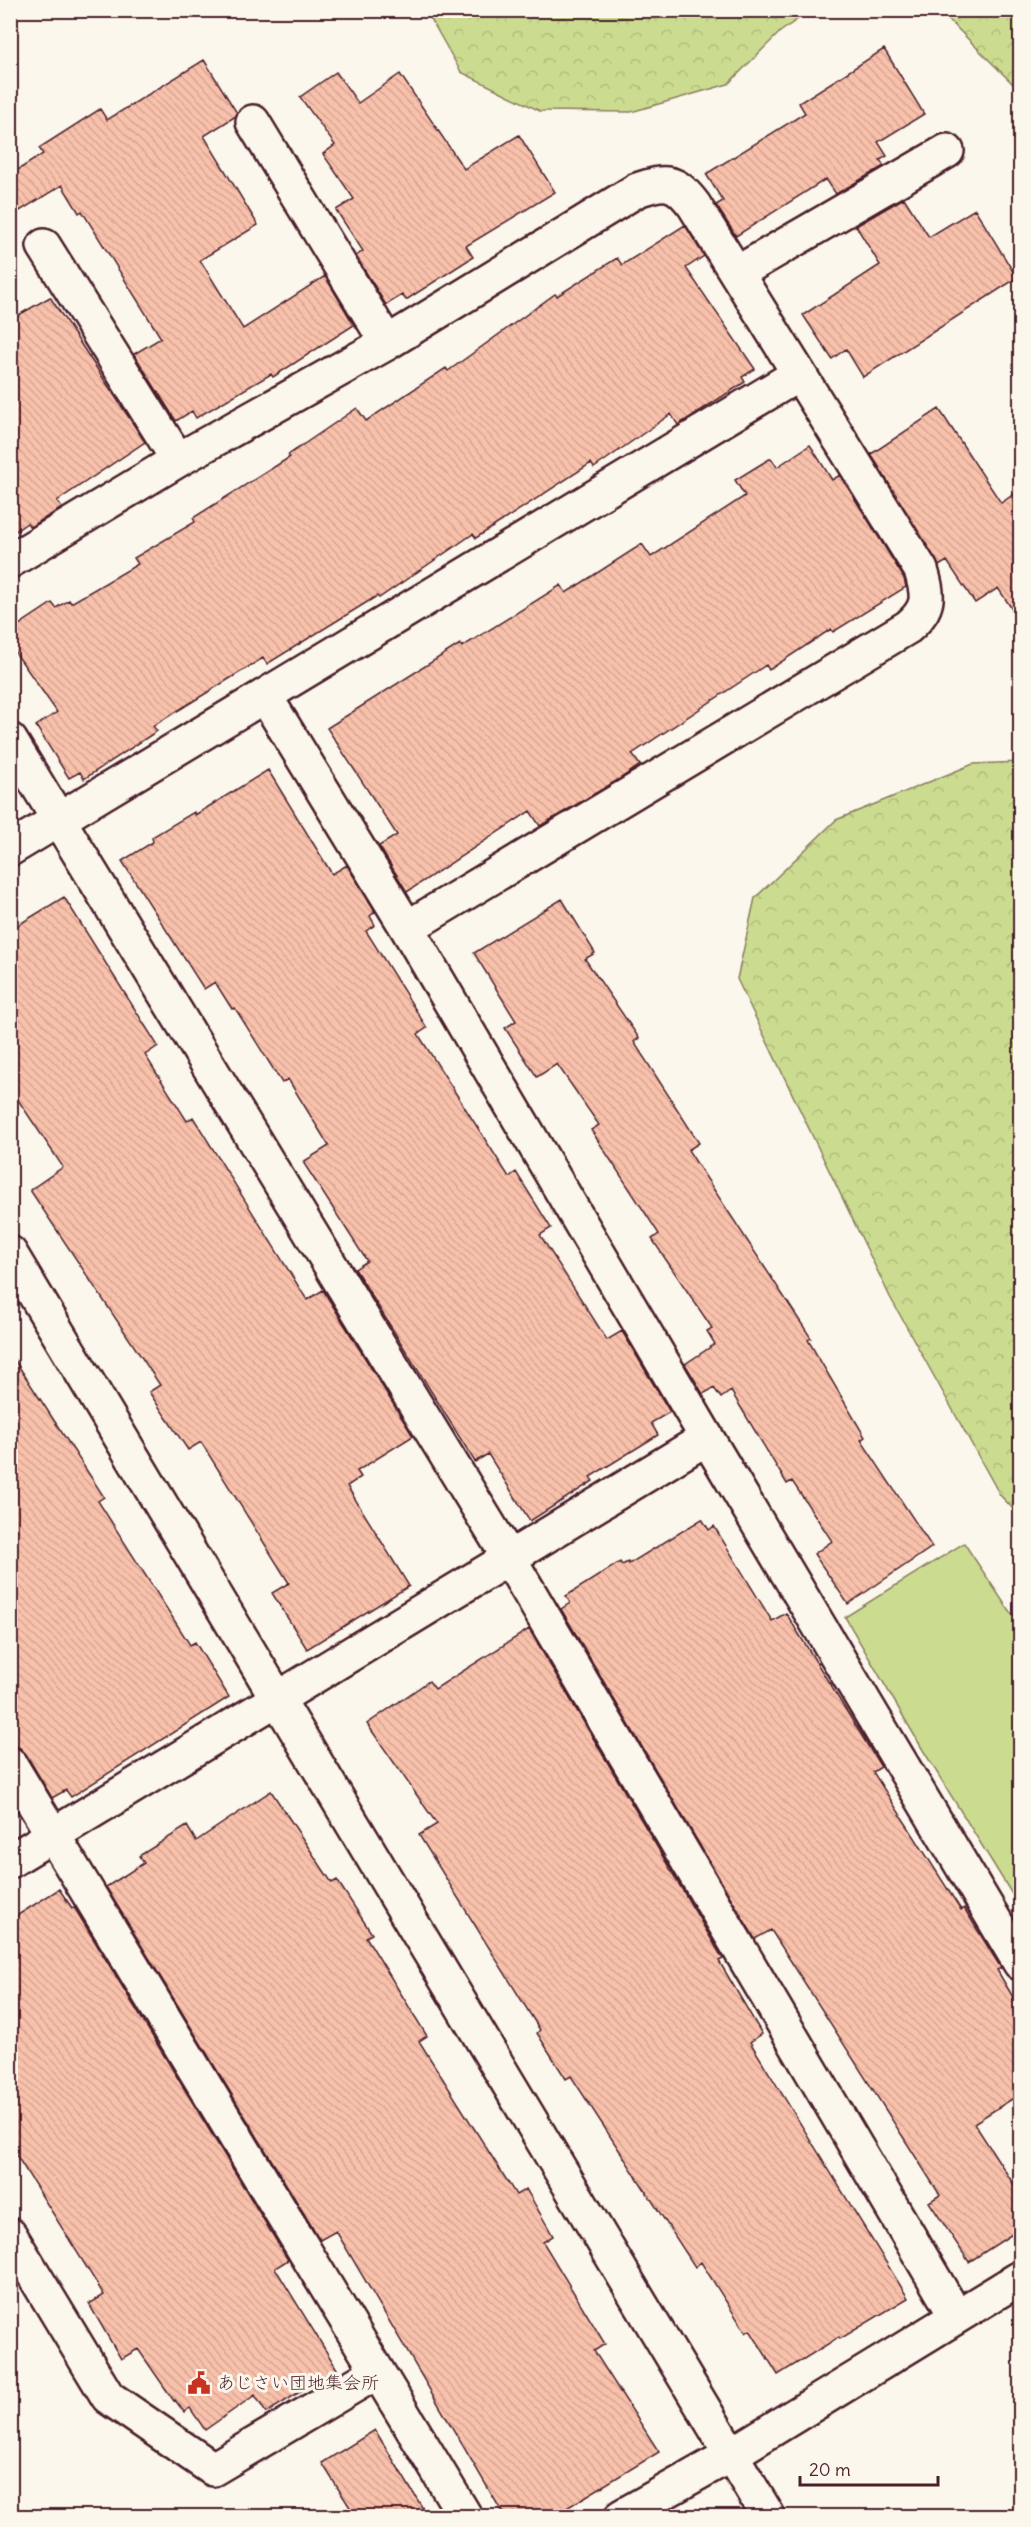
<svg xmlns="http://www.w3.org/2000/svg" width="1031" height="2527" font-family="Delius,'Klee One',sans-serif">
<defs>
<pattern id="forest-crowns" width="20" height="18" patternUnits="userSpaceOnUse" patternTransform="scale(1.5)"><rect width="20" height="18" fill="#cbdc90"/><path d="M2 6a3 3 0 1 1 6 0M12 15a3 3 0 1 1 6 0" fill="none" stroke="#b0bc7c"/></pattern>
<pattern id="building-back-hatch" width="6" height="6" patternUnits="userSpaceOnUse" patternTransform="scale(1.5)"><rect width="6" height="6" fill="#f8c1ab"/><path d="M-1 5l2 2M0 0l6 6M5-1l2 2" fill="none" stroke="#d6a593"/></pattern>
</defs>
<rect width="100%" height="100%" fill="#fbf7ec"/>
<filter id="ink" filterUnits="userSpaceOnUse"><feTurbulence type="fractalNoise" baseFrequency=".0167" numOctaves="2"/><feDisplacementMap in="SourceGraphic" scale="12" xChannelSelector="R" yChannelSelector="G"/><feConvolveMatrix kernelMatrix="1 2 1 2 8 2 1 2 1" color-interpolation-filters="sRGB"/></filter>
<g filter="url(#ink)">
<!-- forest -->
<path fill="url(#forest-crowns)" stroke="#8a7e5e" stroke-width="1.5" d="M 308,11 L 809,11 L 780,32 L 728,84 L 631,112 L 540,111 L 461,72 L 428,14 L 315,13 Z
M 940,11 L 1020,11 L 1020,91 Z
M 1020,762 L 1020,1516 L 1000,1495 L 890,1297 L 737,979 L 755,898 L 836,820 L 973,764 Z"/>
<!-- park -->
<path fill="#cbdc90" stroke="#8a7e5e" stroke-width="1.5" d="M 964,1543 L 1010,1612 L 1020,1619 L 1020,1907 L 923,1750 L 845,1617 Z"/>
<!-- building -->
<path fill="url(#building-back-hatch)" stroke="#4a1f2b" stroke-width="1.5" d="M 884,49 L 924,114 L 878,142 L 887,156 L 880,160 L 884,166 L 836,194 L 826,179 L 736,236 L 716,205 L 723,201 L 706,174 L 805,113 L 799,103 Z
M 204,60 L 237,113 L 236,116 L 204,136 L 258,225 L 200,260 L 243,329 L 325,276 L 354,325 L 273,377 L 271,374 L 196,418 L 192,411 L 176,421 L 134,354 L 161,338 L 82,211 L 79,213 L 62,185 L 10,217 L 10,175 L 43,154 L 39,148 L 100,109 L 107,120 Z
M 336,72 L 358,103 L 400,74 L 464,169 L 519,135 L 555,192 L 466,246 L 473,257 L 406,300 L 402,295 L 386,305 L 356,256 L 363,251 L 336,210 L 354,199 L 323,154 L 335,145 L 300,97 Z
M 904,198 L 929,237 L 975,209 L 1017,278 L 863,377 L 846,349 L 832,359 L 803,315 L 880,265 L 856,226 Z
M 685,225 L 704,256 L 686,268 L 755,369 L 742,377 L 745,382 L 678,425 L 671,414 L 594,468 L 591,463 L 476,538 L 473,534 L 379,598 L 377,596 L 267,664 L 263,658 L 153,726 L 157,731 L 84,779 L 80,772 L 69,778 L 36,726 L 57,712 L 10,645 L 10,631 L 52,603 L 56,608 L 69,600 L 71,603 L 138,564 L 134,558 L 195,522 L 193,518 L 290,457 L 288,455 L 357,408 L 366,421 L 446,368 L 448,371 L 555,294 L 557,296 L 617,258 L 622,265 Z
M 50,297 L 145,442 L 57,501 L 62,508 L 30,527 L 27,523 L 10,535 L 10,320 Z
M 939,409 L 1001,503 L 1020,490 L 1020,621 L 998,588 L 975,603 L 947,561 L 939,566 L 871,454 Z
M 810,445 L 832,480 L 840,475 L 904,578 L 906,587 L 833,632 L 831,629 L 769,670 L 766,665 L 632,754 L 640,765 L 618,780 L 540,826 L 530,811 L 407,892 L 379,846 L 397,835 L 327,728 L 460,644 L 462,647 L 561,585 L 566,593 L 642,544 L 651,557 L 745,496 L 735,480 L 771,458 L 777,467 Z
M 268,770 L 332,874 L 347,865 L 375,912 L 370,916 L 375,925 L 366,931 L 427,1028 L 418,1034 L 509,1177 L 516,1172 L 551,1228 L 540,1235 L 607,1340 L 622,1331 L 670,1412 L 651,1423 L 658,1435 L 590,1477 L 593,1481 L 530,1521 L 488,1454 L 475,1462 L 355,1269 L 367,1261 L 303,1162 L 329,1146 L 288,1079 L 282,1083 L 235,1008 L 232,1009 L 215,982 L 204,989 L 122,861 L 153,842 L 152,837 L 194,812 L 195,815 Z
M 64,897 L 158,1046 L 145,1055 L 187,1121 L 193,1117 L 307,1300 L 323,1290 L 413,1436 L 357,1471 L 361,1477 L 347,1486 L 409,1586 L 307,1649 L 272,1593 L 289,1583 L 201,1442 L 188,1450 L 149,1392 L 160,1385 L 30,1190 L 63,1167 L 10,1088 L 10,930 Z
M 562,899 L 595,953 L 585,959 L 639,1038 L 634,1042 L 699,1143 L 688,1150 L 811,1338 L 808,1340 L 865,1437 L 861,1440 L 932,1547 L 848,1604 L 814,1554 L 832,1541 L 792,1481 L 787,1484 L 731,1391 L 721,1398 L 714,1388 L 703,1394 L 685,1364 L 715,1344 L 707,1331 L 712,1328 L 652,1239 L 659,1234 L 591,1130 L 599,1125 L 557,1064 L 537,1077 L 505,1028 L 516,1021 L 474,953 Z
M 10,1353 L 104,1497 L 98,1501 L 190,1645 L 195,1642 L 229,1697 L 71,1797 L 66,1790 L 52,1798 L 26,1754 L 20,1748 L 10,1745 Z
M 702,1519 L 709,1530 L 714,1526 L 772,1621 L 786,1613 L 881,1767 L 873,1772 L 961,1910 L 964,1908 L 1001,1968 L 997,1970 L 1020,2009 L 1020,2094 L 974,2123 L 1020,2194 L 1020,2229 L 969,2262 L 929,2202 L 940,2195 L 771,1930 L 755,1939 L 561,1609 L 570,1603 L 566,1596 L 620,1562 L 622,1565 L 628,1562 L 629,1564 Z
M 529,1629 L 723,1959 L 719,1961 L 762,2034 L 750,2042 L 908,2298 L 840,2339 L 839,2337 L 778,2375 L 750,2330 L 746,2333 L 701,2262 L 695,2267 L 571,2076 L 566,2079 L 537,2033 L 540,2030 L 419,1835 L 437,1824 L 367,1724 L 429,1681 L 435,1689 Z
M 271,1791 L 332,1883 L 337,1880 L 372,1934 L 366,1937 L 427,2036 L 419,2041 L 516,2195 L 526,2189 L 553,2236 L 543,2242 L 605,2344 L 594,2351 L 659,2452 L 552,2517 L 505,2517 L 336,2231 L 320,2240 L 106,1887 L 144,1863 L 139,1856 L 187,1826 L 196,1841 Z
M 59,1889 L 72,1908 L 74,1907 L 288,2260 L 275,2268 L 337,2369 L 266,2413 L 255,2395 L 205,2430 L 190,2408 L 184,2412 L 175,2400 L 174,2401 L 138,2349 L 121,2359 L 89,2304 L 104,2295 L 10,2145 L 10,1920 Z
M 375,2430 L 428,2517 L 356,2517 L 322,2463 Z"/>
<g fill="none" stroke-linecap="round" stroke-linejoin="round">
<!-- minor casing -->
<g stroke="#4a1f2b" stroke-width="38">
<path id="minor" d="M 253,122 L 387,343
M 44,246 L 178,460
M 737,273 L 947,151
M 10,561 L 178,460 L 387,343 L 637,190 C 666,180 675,180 694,205 L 921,570 C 929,597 930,608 908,627 L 407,928
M 265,696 L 407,928 L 707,1438 L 1020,1963
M 10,740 L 509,1558 L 956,2316
M 10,849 L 799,374
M 10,1764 L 465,2516
M 10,1861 L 707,1438
M 10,2235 L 108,2397 L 213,2469 L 377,2372
M 622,2516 L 732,2454 L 1020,2278"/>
</g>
<!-- tertiary casing -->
<g stroke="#4a1f2b" stroke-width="38">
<path id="tertiary" d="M 10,1253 L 768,2516"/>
</g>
<!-- minor -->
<use href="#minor" stroke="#fbf7ec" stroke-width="33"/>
<!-- tertiary -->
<use href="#tertiary" stroke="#fbf7ec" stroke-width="33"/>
</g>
</g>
<!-- icons -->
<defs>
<g id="civic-bare" transform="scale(1.8)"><path d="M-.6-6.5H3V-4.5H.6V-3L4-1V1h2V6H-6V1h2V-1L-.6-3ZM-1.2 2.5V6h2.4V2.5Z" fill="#c8321e" stroke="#fbf7ec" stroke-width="2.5" paint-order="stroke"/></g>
</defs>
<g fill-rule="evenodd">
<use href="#civic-bare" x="199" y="2383"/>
</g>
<g text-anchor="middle" stroke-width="6" stroke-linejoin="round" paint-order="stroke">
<!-- poi labels -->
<g font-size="18" fill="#4a1f2b" stroke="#fbf7ec" text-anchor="start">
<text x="217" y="2389">あじさい団地集会所</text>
</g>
</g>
<!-- margin -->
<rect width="1031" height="2527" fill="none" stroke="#fbf7ec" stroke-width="36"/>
<rect x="18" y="18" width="995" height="2491" fill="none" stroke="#4a1f2b" stroke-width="2" filter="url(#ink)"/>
<!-- scale -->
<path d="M800 2476v9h138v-9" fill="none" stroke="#4a1f2b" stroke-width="3"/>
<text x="809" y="2476" font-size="18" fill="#4a1f2b" stroke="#fbf7ec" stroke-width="4.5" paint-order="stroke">20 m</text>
</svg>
